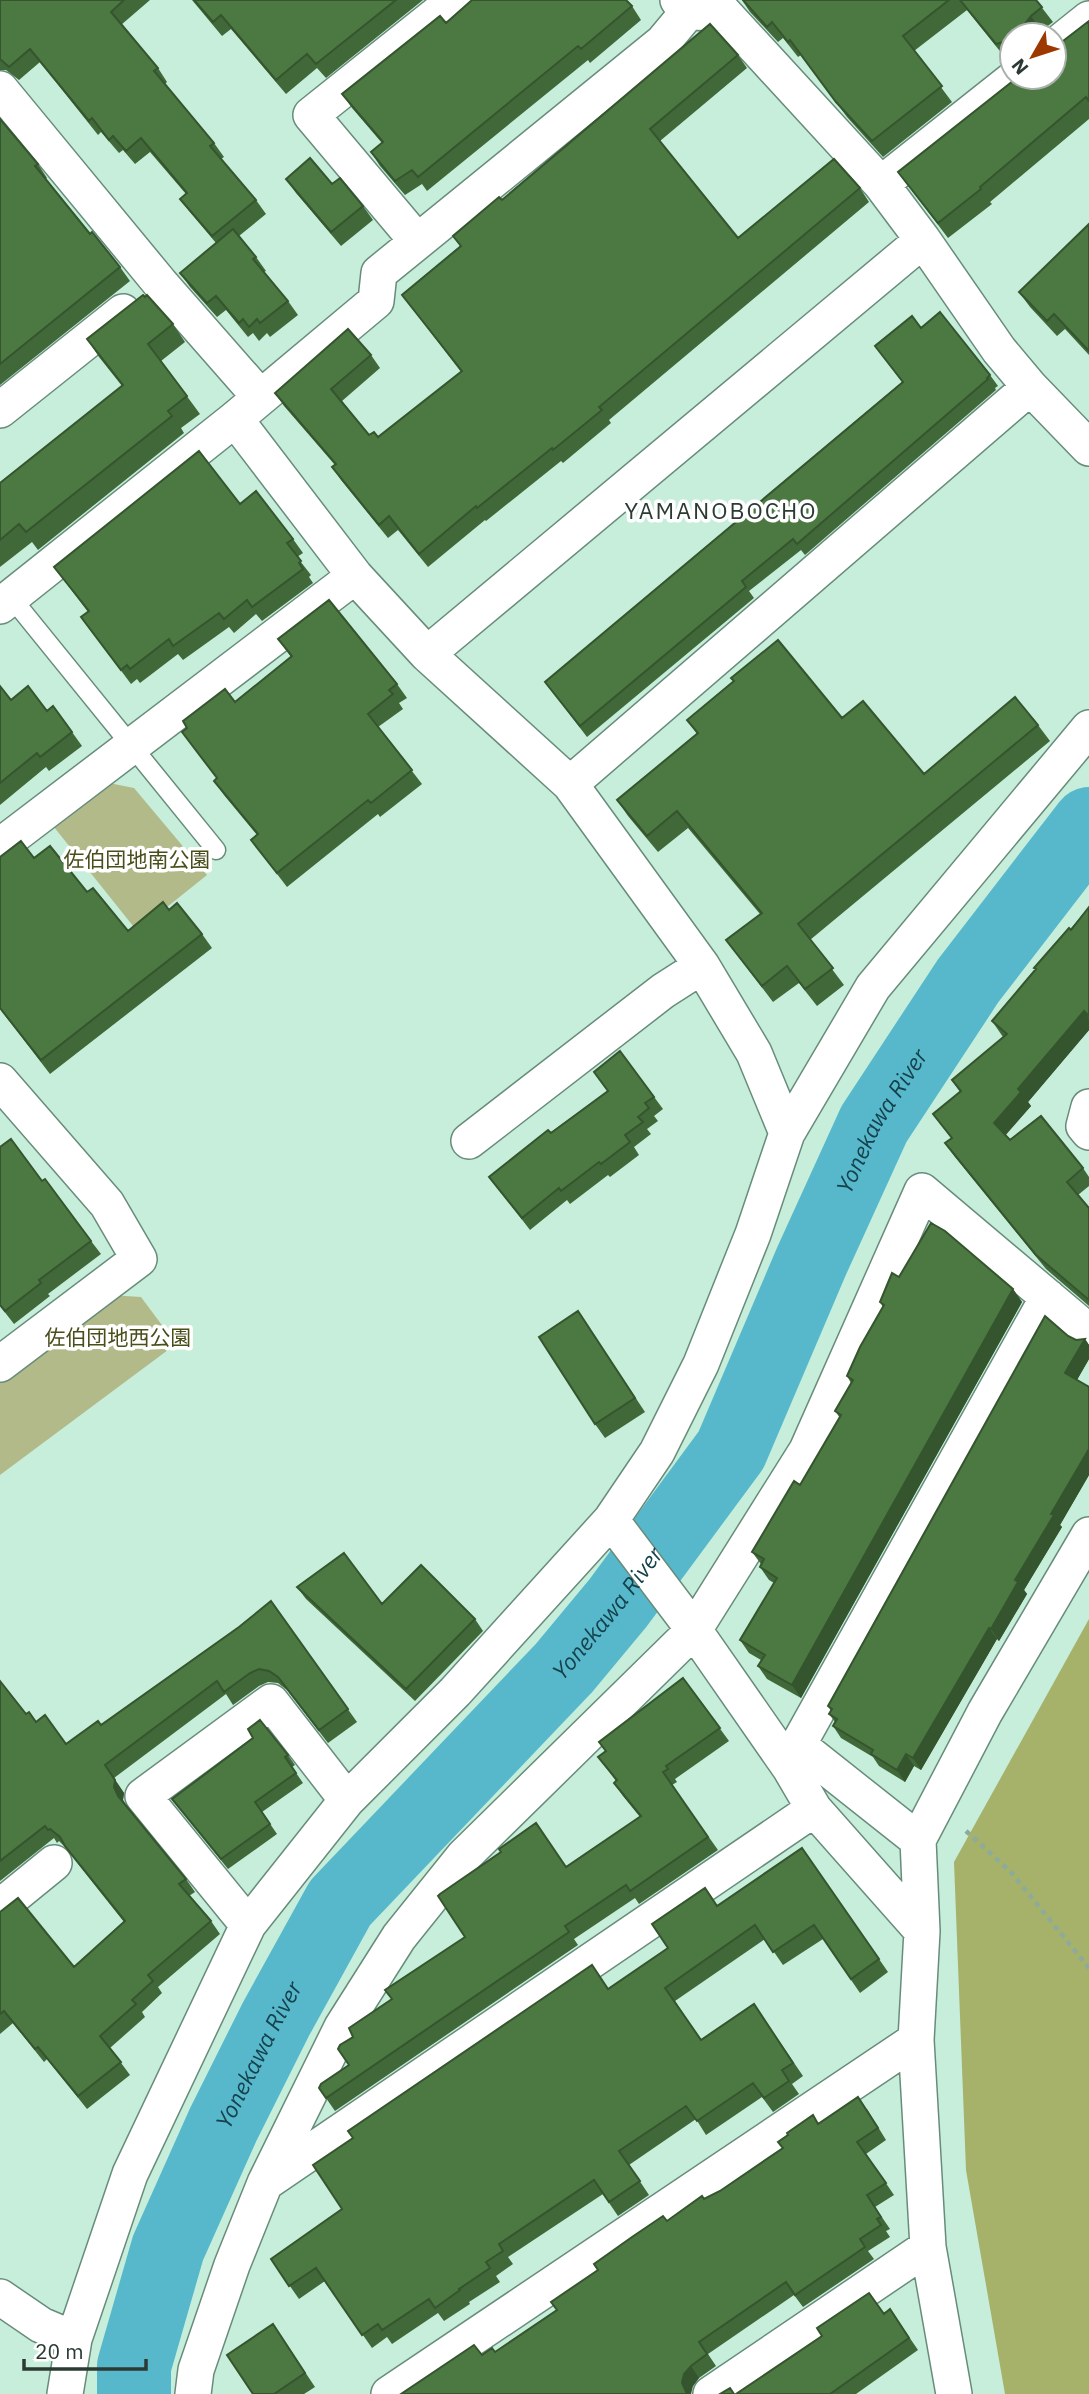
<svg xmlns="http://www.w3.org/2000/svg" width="1089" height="2394" font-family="'IBM Plex Sans','Noto Sans JP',sans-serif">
<rect width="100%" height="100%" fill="#c6eeda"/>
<!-- green -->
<path fill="#b2ba8a" d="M 104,782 L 134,788 L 207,875 L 137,931 L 50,822 Z
M 110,1295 L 141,1297 L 176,1344 L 0,1475 L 0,1378 Z"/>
<!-- forest -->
<path fill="#a6b16a" d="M 1089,1619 L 1089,2394 L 1005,2394 L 966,2170 L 954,1862 Z"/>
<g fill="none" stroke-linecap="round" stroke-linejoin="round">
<!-- river -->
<path stroke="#57b8cc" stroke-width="74" id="s1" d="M 134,2394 L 134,2366 L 168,2248 L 223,2125 L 276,2019 L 340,1903 L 564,1668 L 618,1603 L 731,1450 L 812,1260 L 874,1124 L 968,981 L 1089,824"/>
<!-- lane casing -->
<g stroke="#688c7b" stroke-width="21">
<path id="lane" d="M 19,607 L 216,850"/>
</g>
<!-- street casing -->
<g stroke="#688c7b" stroke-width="38">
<path id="street" d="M 678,0 L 688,12 L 724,13 L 881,184 L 923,240 L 999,350 L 1030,387 L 1089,448
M 688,12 L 663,42 L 379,273 L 376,301 L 235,419 L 355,576 L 427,654 L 570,784 L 702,966 L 754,1053 L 787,1133
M 1054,47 L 1089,19
M 0,89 L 160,283 L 260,397
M 881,184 L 1016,77
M 417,241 L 311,115 L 455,0
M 0,410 L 123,312
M 0,606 L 235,419
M 427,654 L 923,240
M 570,784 L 1030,387
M 0,846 L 355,576
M 0,1081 L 107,1204 L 139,1259 L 0,1364
M 1089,1107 L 1084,1126 L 1089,1132
M 469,1141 L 663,991 L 702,966
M 611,1520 L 694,1630 L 790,1768 L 814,1809 L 922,1931
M 798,1745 L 1048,1297
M 791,1765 L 798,1745 L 918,1840
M 0,1907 L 54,1863
M 248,1925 L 143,1796 L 271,1702 L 347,1800
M 268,2181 L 814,1809
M 0,2297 L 41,2325 L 74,2339
M 65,2394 L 74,2339 L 130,2174 L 248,1925 L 347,1800 L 455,1692 L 611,1520 L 657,1452 L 701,1364 L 753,1234 L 787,1133 L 873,987 L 1089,728
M 193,2394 L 196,2370 L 232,2265 L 265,2183 L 342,2027 L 399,1937 L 464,1856 L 694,1630 L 807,1450 L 922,1191 L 1089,1332
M 389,2394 L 916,2040
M 711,2394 L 928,2247
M 954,2394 L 928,2247 L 916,2040 L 922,1931 L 918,1840 L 985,1712 L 1089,1535"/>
</g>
<!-- path -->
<path stroke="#8cab9c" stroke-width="4.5" stroke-dasharray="5 5" stroke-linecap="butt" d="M 966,1831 L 1010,1871 L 1089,1968"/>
<!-- lane -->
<use href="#lane" stroke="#fff" stroke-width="18"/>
<!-- street -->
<use href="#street" stroke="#fff" stroke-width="35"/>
</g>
<!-- wall -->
<path fill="#416839" d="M 0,0 L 150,0 L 121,25 L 158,68 L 167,82 L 165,84 L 214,143 L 224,157 L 221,159 L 256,200 L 266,214 L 239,236 L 256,257 L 266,271 L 264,272 L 288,301 L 298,315 L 270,337 L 267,333 L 259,341 L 253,333 L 248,337 L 226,310 L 217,317 L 190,287 L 180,273 L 216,243 L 190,212 L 180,199 L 186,194 L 150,152 L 135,164 L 123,150 L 119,153 L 101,132 L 98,135 L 40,62 L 19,80 L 6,70 L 0,70 Z
M 192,0 L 423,0 L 326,78 L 317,68 L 286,94 L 231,29 L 222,36 Z
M 742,0 L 1036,0 L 1053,22 L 1041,31 L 1039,35 L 1012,35 L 1012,58 L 1007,60 L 967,10 L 914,51 L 952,102 L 883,157 L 847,117 L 801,55 L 798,57 L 783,38 L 778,42 L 750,12 Z
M 632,6 L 641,20 L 590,63 L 588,60 L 427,191 L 422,184 L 405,195 L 380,166 L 371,152 L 382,143 L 352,108 L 342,94 L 446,23 Z
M 1089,21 L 1089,119 L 990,202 L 992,204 L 948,238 L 898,172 Z
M 738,55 L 747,68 L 660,141 L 738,238 L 860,188 L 869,202 L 609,420 L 611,423 L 563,463 L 561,461 L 486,521 L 485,520 L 428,567 L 398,530 L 388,538 L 341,480 L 332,467 L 335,465 L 284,406 L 275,393 L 371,355 L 380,368 L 342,401 L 369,435 L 378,437 L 461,372 L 402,295 L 460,246 L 453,236 L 502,200 Z
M 0,119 L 38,164 L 47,178 L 46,179 L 90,234 L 120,267 L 130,281 L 0,385 Z
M 286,179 L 332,184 L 363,206 L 373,220 L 341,246 L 296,193 Z
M 1089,224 L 1089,355 L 1065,329 L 1057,336 L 1030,307 L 1019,292 Z
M 173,324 L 185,342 L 161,361 L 200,414 L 181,428 L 184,433 L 38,550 L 32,542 L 0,567 L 0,483 L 122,386 L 99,357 L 87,339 Z
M 921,328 L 990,375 L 998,386 L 995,388 L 996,390 L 805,555 L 801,550 L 749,591 L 754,598 L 587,737 L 545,682 L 902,382 L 875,346 Z
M 240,504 L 293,539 L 303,553 L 297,557 L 311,575 L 309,577 L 313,583 L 262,621 L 256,614 L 234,633 L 229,627 L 183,660 L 178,654 L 140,683 L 137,679 L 131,684 L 81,617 L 88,612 L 54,567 Z
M 278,639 L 397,684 L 407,698 L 399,703 L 403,709 L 378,727 L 422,784 L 380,817 L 378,814 L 287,887 L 251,840 L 257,835 L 224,795 L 214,781 L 217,778 L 182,732 L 235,702 L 291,657 Z
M 0,686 L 11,700 L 47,711 L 72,732 L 82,746 L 49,771 L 46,767 L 0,805 Z
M 842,718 L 924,774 L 1038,725 L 1050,741 L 810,940 L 844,985 L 817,1006 L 799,983 L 773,1002 L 726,940 L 760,914 L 688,828 L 658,852 L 628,816 L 617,800 L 697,734 L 687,720 Z
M 0,857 L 34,858 L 87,892 L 128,931 L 169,910 L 202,934 L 212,948 L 50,1074 L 0,1009 Z
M 1089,907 L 1089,1030 L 1028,1102 L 1031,1106 L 1005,1135 L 1010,1140 L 1083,1168 L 1089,1177 L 1089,1186 L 1078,1195 L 1089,1208 L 1089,1306 L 1046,1269 L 955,1157 L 945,1143 L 951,1138 L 933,1114 L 960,1092 L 952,1080 L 1003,1037 L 992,1021 Z
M 620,1051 L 663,1109 L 654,1116 L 658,1121 L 647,1129 L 651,1134 L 634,1147 L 639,1155 L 610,1177 L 608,1175 L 570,1204 L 567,1200 L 530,1230 L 489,1177 L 608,1091 Z
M 0,1147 L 42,1181 L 91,1241 L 101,1254 L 48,1294 L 50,1296 L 14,1324 L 0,1306 Z
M 899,1277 L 1013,1289 L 1022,1302 L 801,1698 L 767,1679 L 758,1666 L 761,1660 L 749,1653 L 740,1640 L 774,1583 L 769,1580 L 760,1567 L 761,1564 L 752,1552 L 800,1485 L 840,1418 L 835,1411 L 851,1383 L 847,1376 L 883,1307 L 880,1302 Z
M 578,1311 L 645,1412 L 605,1438 L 595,1424 Z
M 1068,1336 L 1076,1340 L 1085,1339 L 1089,1345 L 1089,1359 L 1077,1380 L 1089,1387 L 1089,1475 L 1060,1525 L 1062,1527 L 1024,1590 L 1027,1594 L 999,1641 L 997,1639 L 921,1770 L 914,1766 L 905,1782 L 879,1766 L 873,1757 L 841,1738 L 833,1726 L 835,1722 L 829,1714 L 831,1711 L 828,1706 Z
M 297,1587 L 382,1604 L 475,1619 L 483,1631 L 415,1701 L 306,1599 Z
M 271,1601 L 357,1722 L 328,1743 L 287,1690 L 278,1683 L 268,1682 L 259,1686 L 233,1705 L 226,1694 L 114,1778 L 124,1793 L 123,1800 L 126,1805 L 186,1879 L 195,1892 L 189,1896 L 211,1921 L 220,1934 L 158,1987 L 162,1993 L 142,2012 L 145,2017 L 110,2048 L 130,2075 L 87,2109 L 47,2059 L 44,2062 L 13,2023 L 0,2034 L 0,1912 L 74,1967 L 124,1922 L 74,1859 L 64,1846 L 59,1841 L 57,1843 L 54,1838 L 0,1881 L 0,1681 L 26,1714 L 66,1744 L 101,1725 L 239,1627 Z
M 683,1678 L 729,1741 L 675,1779 L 677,1782 L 672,1785 L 718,1850 L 639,1904 L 635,1898 L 574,1939 L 578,1945 L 335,2111 L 319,2088 L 349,2065 L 353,2037 L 392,1999 L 465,1937 L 640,1817 L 623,1796 L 614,1783 L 616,1781 L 598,1757 L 605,1751 L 599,1742 Z
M 288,1755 L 295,1765 L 292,1767 L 303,1783 L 262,1812 L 277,1834 L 228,1869 L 172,1799 Z
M 802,1848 L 888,1972 L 860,1993 L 823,1939 L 783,1965 L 765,1939 L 675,2001 L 701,2040 L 754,2004 L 803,2076 L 792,2084 L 799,2094 L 773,2112 L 762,2097 L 706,2135 L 696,2119 L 629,2165 L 649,2195 L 618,2216 L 603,2194 L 508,2257 L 513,2264 L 496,2276 L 500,2282 L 469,2302 L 470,2304 L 444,2321 L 438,2313 L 392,2344 L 387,2337 L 372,2348 L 325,2281 L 299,2299 L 271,2259 L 342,2209 L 608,1989 L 668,1948 L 717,1906 Z
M 867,2109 L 886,2140 L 866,2154 L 894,2195 L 875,2207 L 890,2229 L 886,2231 L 890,2237 L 868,2251 L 874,2259 L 803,2307 L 794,2295 L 708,2354 L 716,2366 L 699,2378 L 693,2386 L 482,2355 L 495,2352 L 557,2310 L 598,2270 L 667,2221 L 720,2191 L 818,2124 Z
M 890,2309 L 918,2350 L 856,2394 L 736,2394 Z
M 273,2324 L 315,2387 L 304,2394 L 253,2394 Z"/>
<!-- shaded-wall -->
<path fill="#35552e" d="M 1031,16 L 1041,31 L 1039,35 L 1024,35 L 1024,25 Z
M 1084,1011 L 1089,1019 L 1089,1030 L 1028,1102 L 1031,1106 L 1004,1137 L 994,1123 L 1018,1089 Z
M 1013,1289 L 1022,1302 L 801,1698 L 792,1685 Z
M 1085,1339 L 1089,1345 L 1089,1359 L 1074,1385 L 1065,1373 Z
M 1089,1449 L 1089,1475 L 1060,1525 L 1062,1527 L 1024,1590 L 1027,1594 L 999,1641 L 991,1629 L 1015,1580 L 1051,1514 Z
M 989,1628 L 997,1639 L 921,1770 L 913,1758 Z
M 906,1754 L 914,1766 L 905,1782 L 897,1770 Z
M 105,1765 L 124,1793 L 123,1800 L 127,1809 L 118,1796 Z
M 691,2366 L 699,2378 L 693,2386 L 691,2394 L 687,2394 L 682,2383 L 684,2374 Z"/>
<!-- building -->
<path fill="#4c7942" stroke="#35552e" stroke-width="2" d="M 0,0 L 124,0 L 111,12 L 158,68 L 154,71 L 214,143 L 210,146 L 256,200 L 212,236 L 180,199 L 187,193 L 141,138 L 126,151 L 113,136 L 109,140 L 92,118 L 89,121 L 30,49 L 9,67 L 0,59 Z
M 194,0 L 396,0 L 316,64 L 307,54 L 276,80 L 221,15 L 213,22 Z
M 472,0 L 626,0 L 632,6 L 581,49 L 578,46 L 418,177 L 412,170 L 395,181 L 371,152 L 383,142 L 342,94 L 440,16 L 446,23 Z
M 743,0 L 949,0 L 903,36 L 942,86 L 872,141 L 836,102 L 790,40 L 788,42 L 772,22 L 767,27 Z
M 960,0 L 1036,0 L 1042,7 L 1031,16 L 1024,25 L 1024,35 L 1012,35 L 1012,43 L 1003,42 L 996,44 Z
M 1089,21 L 1089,101 L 1086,97 L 980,187 L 981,189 L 938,223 L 898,172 L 1018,77 L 1054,77 L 1054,48 Z
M 710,24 L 738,55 L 650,129 L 738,238 L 834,159 L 860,188 L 599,407 L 602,410 L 553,450 L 552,448 L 477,508 L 476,506 L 419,554 L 389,516 L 379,525 L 332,467 L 336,464 L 275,393 L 348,329 L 371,355 L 331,389 L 369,435 L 374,432 L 378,437 L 462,371 L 402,295 L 461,246 L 453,236 L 499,197 L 502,200 Z
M 0,119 L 38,164 L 35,166 L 90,234 L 92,232 L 120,267 L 0,364 Z
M 310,158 L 332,184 L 340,178 L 363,206 L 331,232 L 286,179 Z
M 1089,224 L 1089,351 L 1054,314 L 1047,321 L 1019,292 Z
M 233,229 L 256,257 L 253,259 L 288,301 L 260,323 L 257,319 L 249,327 L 243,319 L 239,323 L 216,296 L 207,303 L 180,273 Z
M 143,295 L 145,297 L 147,295 L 173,324 L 148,344 L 187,396 L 168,411 L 172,416 L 26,532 L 19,524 L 0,540 L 0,483 L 123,385 L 87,339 Z
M 940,312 L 990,375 L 987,378 L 988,379 L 797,544 L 793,539 L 742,581 L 746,587 L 580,726 L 545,682 L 903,382 L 875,346 L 912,316 L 921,328 Z
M 199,451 L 240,504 L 256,491 L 293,539 L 287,543 L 301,561 L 299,563 L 303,569 L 252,607 L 247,600 L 224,619 L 219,613 L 173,646 L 169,639 L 130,669 L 127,665 L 121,670 L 81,617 L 89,611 L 54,567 Z
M 329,600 L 397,684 L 389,690 L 393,694 L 368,714 L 412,770 L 371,803 L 368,800 L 277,873 L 251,840 L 258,834 L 214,781 L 217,778 L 182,732 L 187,728 L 183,721 L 225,689 L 235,702 L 292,656 L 278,639 Z
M 778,640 L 842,718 L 863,701 L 924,774 L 1015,697 L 1038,725 L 798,924 L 833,968 L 805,989 L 787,966 L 762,986 L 726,940 L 762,913 L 677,811 L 647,836 L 617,800 L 698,733 L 687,720 L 734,681 L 731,678 Z
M 0,686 L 11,700 L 28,686 L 47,711 L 53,706 L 72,732 L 40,757 L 37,753 L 0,783 Z
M 21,841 L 34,858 L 50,846 L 87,892 L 93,888 L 128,931 L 163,902 L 169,910 L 177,903 L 202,934 L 41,1060 L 0,1008 L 0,857 Z
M 1089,907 L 1089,1016 L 1084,1011 L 1018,1089 L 1021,1092 L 994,1123 L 1010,1140 L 1041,1116 L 1083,1168 L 1067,1182 L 1089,1208 L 1089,1300 L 1036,1255 L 945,1143 L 952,1138 L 933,1114 L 961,1091 L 952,1080 L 1007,1034 L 992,1021 L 1036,969 L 1034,968 L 1069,928 L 1071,930 Z
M 620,1051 L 654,1097 L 645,1103 L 649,1108 L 638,1117 L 643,1122 L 625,1135 L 630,1142 L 601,1164 L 599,1162 L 561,1191 L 559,1188 L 522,1218 L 489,1177 L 548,1130 L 551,1133 L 608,1091 L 594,1072 Z
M 11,1139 L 42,1181 L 45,1179 L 91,1241 L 39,1280 L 41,1283 L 5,1311 L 0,1305 L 0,1147 Z
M 931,1223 L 945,1231 L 1013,1289 L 792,1685 L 758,1666 L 765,1655 L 740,1640 L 777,1578 L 760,1567 L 764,1559 L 752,1552 L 794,1481 L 800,1485 L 841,1415 L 835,1411 L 853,1380 L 847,1376 L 860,1347 L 884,1305 L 880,1302 L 892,1273 L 899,1277 Z
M 578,1311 L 635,1398 L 595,1424 L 539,1337 Z
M 1045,1316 L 1068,1336 L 1076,1340 L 1085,1339 L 1065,1373 L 1089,1387 L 1089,1449 L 1051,1514 L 1054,1515 L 1015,1580 L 1018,1582 L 991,1629 L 989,1628 L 913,1758 L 906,1754 L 897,1770 L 871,1754 L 873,1750 L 833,1726 L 837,1719 L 829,1714 L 832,1709 L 828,1706 Z
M 344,1553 L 382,1604 L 421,1565 L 475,1619 L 406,1689 L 297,1587 Z
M 271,1601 L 348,1709 L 319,1730 L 278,1677 L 269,1671 L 259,1669 L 250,1673 L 224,1692 L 217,1681 L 105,1765 L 115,1780 L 114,1787 L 118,1796 L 186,1879 L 179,1884 L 211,1921 L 148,1975 L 153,1981 L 132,2000 L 136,2004 L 100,2036 L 121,2062 L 78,2096 L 38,2047 L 35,2049 L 4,2011 L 0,2014 L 0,1912 L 18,1898 L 74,1967 L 125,1921 L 65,1846 L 60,1837 L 50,1829 L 48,1830 L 45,1826 L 0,1861 L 0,1681 L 26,1714 L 29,1712 L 36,1722 L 45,1715 L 66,1744 L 98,1721 L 101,1725 L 239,1627 Z
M 683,1678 L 720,1728 L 666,1766 L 668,1769 L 663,1772 L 708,1837 L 630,1891 L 626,1885 L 565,1926 L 569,1932 L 326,2098 L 319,2088 L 321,2084 L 349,2065 L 338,2049 L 340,2045 L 353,2037 L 349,2028 L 392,1999 L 385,1990 L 465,1937 L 438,1896 L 440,1894 L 501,1852 L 499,1849 L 536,1823 L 566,1867 L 641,1816 L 614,1783 L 617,1780 L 598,1757 L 606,1751 L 599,1742 Z
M 260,1720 L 288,1755 L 285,1757 L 296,1773 L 255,1802 L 270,1824 L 221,1859 L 172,1799 L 253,1738 L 248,1729 Z
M 802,1848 L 879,1959 L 851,1979 L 814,1925 L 773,1952 L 755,1925 L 665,1988 L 701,2040 L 754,2004 L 793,2063 L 782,2070 L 789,2081 L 764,2098 L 753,2083 L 697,2121 L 686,2106 L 619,2151 L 640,2181 L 609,2202 L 594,2180 L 499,2244 L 503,2251 L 486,2262 L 490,2268 L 459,2289 L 460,2290 L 435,2308 L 429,2299 L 382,2330 L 378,2324 L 362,2335 L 316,2268 L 289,2286 L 271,2259 L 342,2209 L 313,2165 L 353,2138 L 348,2131 L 592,1965 L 608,1989 L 668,1948 L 652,1924 L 705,1888 L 717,1906 Z
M 858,2097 L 878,2128 L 857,2142 L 886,2183 L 867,2195 L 881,2217 L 877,2219 L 881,2225 L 860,2239 L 865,2247 L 795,2295 L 786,2282 L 699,2342 L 707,2354 L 691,2366 L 684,2374 L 682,2383 L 687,2394 L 401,2394 L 474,2345 L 482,2355 L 492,2348 L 495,2352 L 557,2310 L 551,2302 L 598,2270 L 594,2264 L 632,2237 L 663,2216 L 667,2221 L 702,2196 L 704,2199 L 720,2191 L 783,2148 L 778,2142 L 788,2135 L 787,2133 L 813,2115 L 818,2124 Z
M 869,2293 L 884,2314 L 890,2309 L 909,2338 L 830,2394 L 736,2394 L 822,2336 L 817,2328 Z
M 273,2324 L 305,2373 L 274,2394 L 253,2394 L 227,2355 Z
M 730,2388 L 734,2394 L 720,2394 Z"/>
<g text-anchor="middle" stroke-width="7" stroke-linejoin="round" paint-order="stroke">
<!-- park labels -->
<g font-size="21" fill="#484f1a" stroke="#fff">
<text x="137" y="867">佐伯団地南公園</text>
<text x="118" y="1345">佐伯団地西公園</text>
</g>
<!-- neighbourhood labels -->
<g font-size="23" letter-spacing="2" fill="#2b3b33" stroke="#fff">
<text x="721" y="519">YAMANOBOCHO</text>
</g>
<!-- water labels -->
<g font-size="23" font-style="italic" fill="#15424b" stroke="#fff">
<text dy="8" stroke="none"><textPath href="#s1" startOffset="1498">Yonekawa River</textPath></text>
<text dy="8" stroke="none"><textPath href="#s1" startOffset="931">Yonekawa River</textPath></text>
<text dy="8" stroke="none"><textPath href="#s1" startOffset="364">Yonekawa River</textPath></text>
</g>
</g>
<!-- north arrow -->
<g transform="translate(1033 56) rotate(231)"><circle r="33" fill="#ffffff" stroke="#aab1ad" stroke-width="2"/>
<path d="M0-5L12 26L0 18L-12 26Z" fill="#9d3900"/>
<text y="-10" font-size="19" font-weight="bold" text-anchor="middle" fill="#2b3b33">N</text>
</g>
<!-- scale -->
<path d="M24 2359v10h122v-10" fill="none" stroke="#2b3b33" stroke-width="3.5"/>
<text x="35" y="2359" font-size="21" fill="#2b3b33" stroke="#ffffff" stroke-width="5" paint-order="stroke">20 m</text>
</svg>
